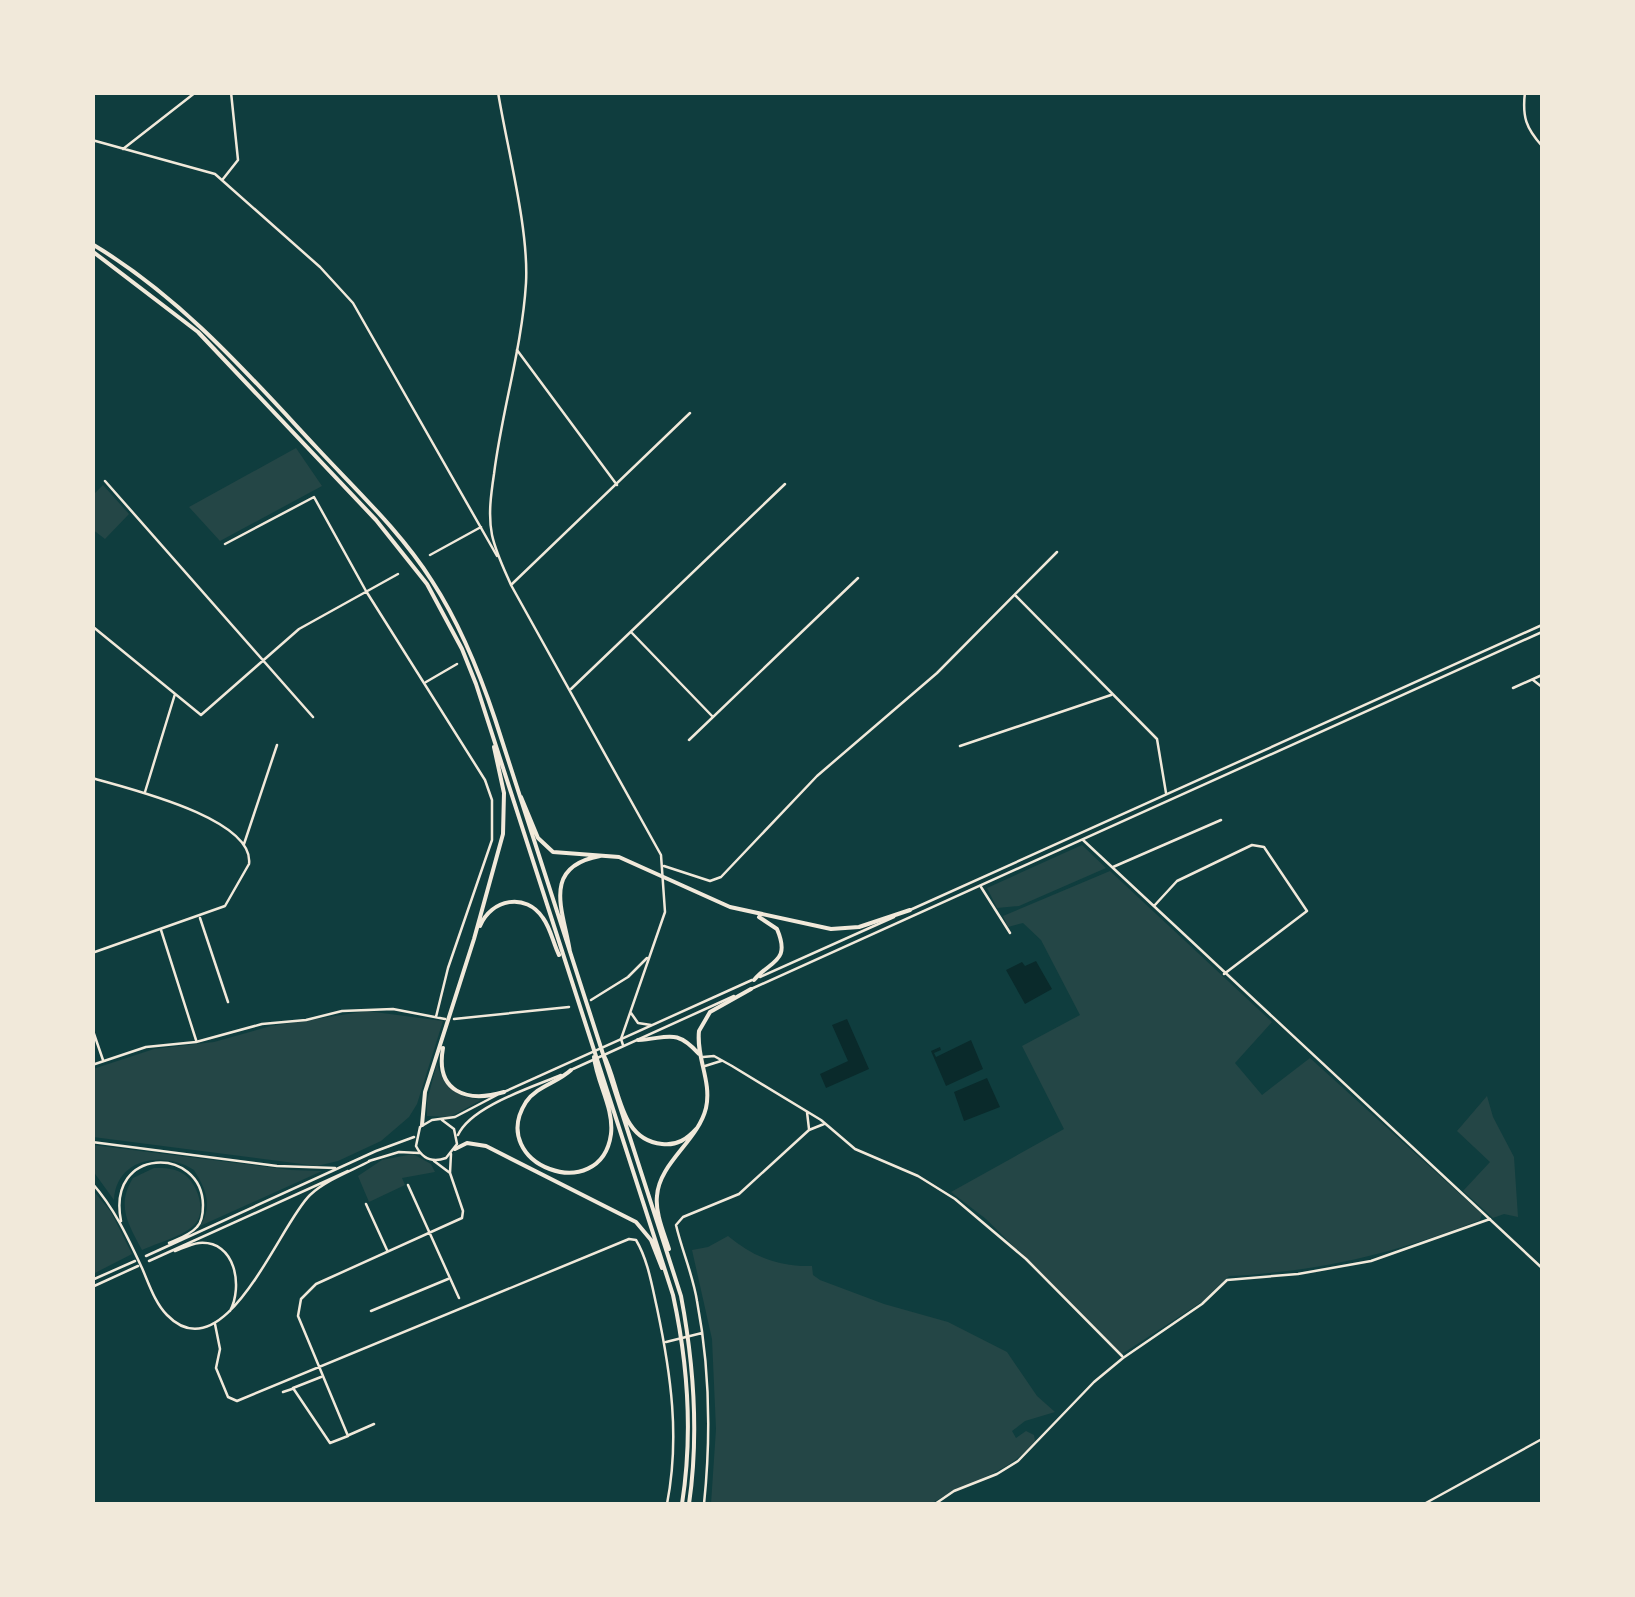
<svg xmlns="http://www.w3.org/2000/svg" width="1635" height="1597" font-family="'PT Sans',sans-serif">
<rect width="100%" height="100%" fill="#0f3d3e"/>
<!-- green -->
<path fill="#244646" d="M 296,448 L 322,486 L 220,541 L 189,507 Z
M 103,485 L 129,514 L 105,539 L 92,529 L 93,495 Z
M 1082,845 L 1106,868 L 1019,906 L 997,908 L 987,888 Z
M 1110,871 L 1272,1022 L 1235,1063 L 1262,1095 L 1310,1058 L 1482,1214 L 1480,1220 C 1393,1254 1322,1271 1229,1276 L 1203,1301 L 1122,1354 L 986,1219 L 951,1192 L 1064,1129 L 1022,1046 L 1080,1015 L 1041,940 L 1023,923 L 1008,927 L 1003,916 Z
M 367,1011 L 443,1021 L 417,1104 L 409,1117 L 381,1141 L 338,1161 L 317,1166 L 93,1137 L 93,1069 L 154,1049 L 214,1042 L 271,1026 Z
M 437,1063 C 443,1087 456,1097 481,1100 L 450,1117 L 427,1116 L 427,1101 Z
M 1487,1096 L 1493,1117 L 1514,1157 L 1518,1217 L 1504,1214 L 1493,1218 L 1463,1191 L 1490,1162 L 1457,1131 Z
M 93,1145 L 291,1170 L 322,1171 L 200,1226 C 213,1206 206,1189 194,1170 C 165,1151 116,1157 114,1200 L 93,1171 Z
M 413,1154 L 431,1164 L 435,1172 L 402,1178 L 405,1185 L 369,1202 L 358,1176 L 382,1160 Z
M 154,1168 C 165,1168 176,1168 185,1175 C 198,1185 208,1213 193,1226 C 181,1237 157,1243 142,1250 C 128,1224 116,1205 133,1178 Z
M 92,1189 L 111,1212 L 132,1254 L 93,1274 Z
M 728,1236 C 753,1257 779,1267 812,1266 L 813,1275 L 820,1280 L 884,1304 L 948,1322 L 1007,1352 L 1037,1396 L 1055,1412 L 1025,1421 L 1012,1431 L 1016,1438 L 1026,1431 L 1034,1435 L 1035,1441 C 1010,1474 964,1482 931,1504 L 711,1504 L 716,1429 L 712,1339 L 692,1250 L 708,1247 Z"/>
<!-- water -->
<path fill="#0a2a2b" d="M 1036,961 L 1052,989 L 1025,1004 L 1006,970 L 1022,962 L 1025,966 Z
M 847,1019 L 869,1069 L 826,1088 L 820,1074 L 848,1061 L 832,1025 Z
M 971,1040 L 983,1069 L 946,1086 L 931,1051 L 940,1047 L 941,1050 L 934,1053 L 936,1057 Z
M 987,1078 L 1000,1107 L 964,1121 L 954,1092 Z"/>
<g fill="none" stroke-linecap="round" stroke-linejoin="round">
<!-- minor -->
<path stroke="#f1e9da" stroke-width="2.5" d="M 1525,92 C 1522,117 1526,128 1542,146
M 92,140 L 215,174 L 320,267 L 353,303 L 497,556
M 123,149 L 196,92
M 223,179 L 238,160 L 231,92
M 517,350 L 617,485
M 105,481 L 313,717
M 225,544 L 314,497 L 366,591 L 485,780 L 492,800 L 492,840 L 448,968 L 436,1017
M 430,555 L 481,527
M 512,584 L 690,413
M 1015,595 L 1157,739 L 1166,793
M 92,626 L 201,715 L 299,629 L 398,574
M 632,633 L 713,717
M 1533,680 L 1542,687
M 426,682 L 457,664
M 1513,688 L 1542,675
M 571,689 L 785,484
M 689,740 L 858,578
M 960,746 L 1111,695
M 92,778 C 126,788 255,818 249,864 L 225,906 L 92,953
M 145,792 L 175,694
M 1083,840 L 1542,1268
M 244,844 L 277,745
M 664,866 L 710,881 L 721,877 L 817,776 L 937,673 L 1057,552
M 1113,867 L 1221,820
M 981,887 L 1010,933
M 1154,906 L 1177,881 L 1252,845 L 1264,847 L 1307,911 L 1224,974
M 200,918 L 228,1002
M 161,930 L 196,1040
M 591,1000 L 628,977 L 647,958
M 454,1019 L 569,1007
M 92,1028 L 103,1060
M 703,1057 L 714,1056 L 732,1066 L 821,1120 L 855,1149 L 918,1176 L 955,1199 L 1026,1259 L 1122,1356
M 92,1065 L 146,1047 L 196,1042 L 262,1024 L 306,1020 L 342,1011 L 393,1009 L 445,1019
M 705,1066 L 721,1061
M 807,1112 L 809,1129
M 434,1161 L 450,1173 L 451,1154
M 408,1185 L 459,1298
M 366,1204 L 387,1250
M 371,1311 L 448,1279
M 215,1324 L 220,1349 L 216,1368 L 228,1397 L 237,1401 L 629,1239 L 636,1240 C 648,1260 652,1286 657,1308 C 671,1374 680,1438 667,1504
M 666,1342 L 702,1333
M 321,1377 L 293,1388 L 330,1443 L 348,1436 L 298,1316 L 301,1299 L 316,1284 L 462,1218 L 463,1211 L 450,1173
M 283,1392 L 292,1389
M 349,1435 L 374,1424
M 704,1504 C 711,1436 710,1369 697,1301 C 693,1275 682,1251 676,1225 L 683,1217 L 739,1194 L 809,1130 L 824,1124
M 935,1504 L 954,1491 L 997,1474 L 1018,1461 L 1094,1382 L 1123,1358 L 1202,1304 L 1227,1280 L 1298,1274 L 1371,1261 L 1490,1219
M 1424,1504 L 1542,1439"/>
<!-- tertiary -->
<path stroke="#f1e9da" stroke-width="2.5" d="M 498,92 C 507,148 529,229 526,283 C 522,348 502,410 494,474 C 491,494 488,515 492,535 C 496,553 504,569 511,585 L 661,855 L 665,912 L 621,1039 L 623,1045
M 631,1013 L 638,1023 L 651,1025"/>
<!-- secondary -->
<path stroke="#f1e9da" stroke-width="2.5" d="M 910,910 L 1542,625
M 760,977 L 894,917
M 751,989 L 1542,632
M 573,1069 L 734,996
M 504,1092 L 752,980
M 442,1120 L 454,1129 L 457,1144 L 446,1158 C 432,1163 422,1158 416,1146 L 420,1127 L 432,1120 L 455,1117 L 497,1095
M 458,1135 C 471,1106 533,1087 561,1075
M 92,1142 L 277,1166 L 335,1168
M 369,1161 L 399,1152 L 419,1153
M 92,1183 C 115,1209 128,1238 142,1268 C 149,1284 155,1303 167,1315 C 225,1375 280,1223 310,1195 C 326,1180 351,1171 370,1161
M 121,1221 C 106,1146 202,1146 203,1205 C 203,1212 202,1222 197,1227 C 190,1235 178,1239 169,1243
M 175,1251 C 183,1248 191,1244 199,1243 C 236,1240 243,1287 230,1311
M 146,1256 L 376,1151 L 414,1137
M 149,1261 L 348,1171
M 92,1280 L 135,1261
M 92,1287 L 138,1266"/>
<!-- trunk -->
<path stroke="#f1e9da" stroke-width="4" d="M 92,244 C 181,297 248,374 317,448 C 357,491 401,532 432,581 C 460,624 479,671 495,719 L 681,1296 C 694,1365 699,1435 689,1504
M 92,251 L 198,332 L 376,520 L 427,584 L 462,649 L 476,684 L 673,1295 C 688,1364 693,1434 682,1504
M 521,797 L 538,838 L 553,852 L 619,857 L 730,907 L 831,929 L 859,927 L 910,910
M 480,926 C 491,899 526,892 543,918 C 551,929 553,943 559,955
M 570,952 C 564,912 540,867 600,856
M 754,980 C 771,960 791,962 777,929 L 759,917
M 638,1040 C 667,1039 675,1027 699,1054
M 443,1048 C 435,1092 467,1103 504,1092
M 603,1054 C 620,1084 618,1140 662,1144 C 677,1146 687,1139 697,1128
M 571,1070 C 557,1083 537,1086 526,1102 C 486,1165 601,1207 611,1134 C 614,1108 597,1083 594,1057
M 422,1125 L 425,1092 L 474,939 L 503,834 L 504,793 L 494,747
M 455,1149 L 467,1143 L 486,1146 L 636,1222 L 651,1240 L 662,1268
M 669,1249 C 664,1233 655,1213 657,1196 C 659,1163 698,1141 706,1108 C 712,1081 696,1058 699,1031 L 710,1012 L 751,989"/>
</g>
<!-- border -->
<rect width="1635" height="1597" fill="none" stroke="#f1e9da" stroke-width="190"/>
</svg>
